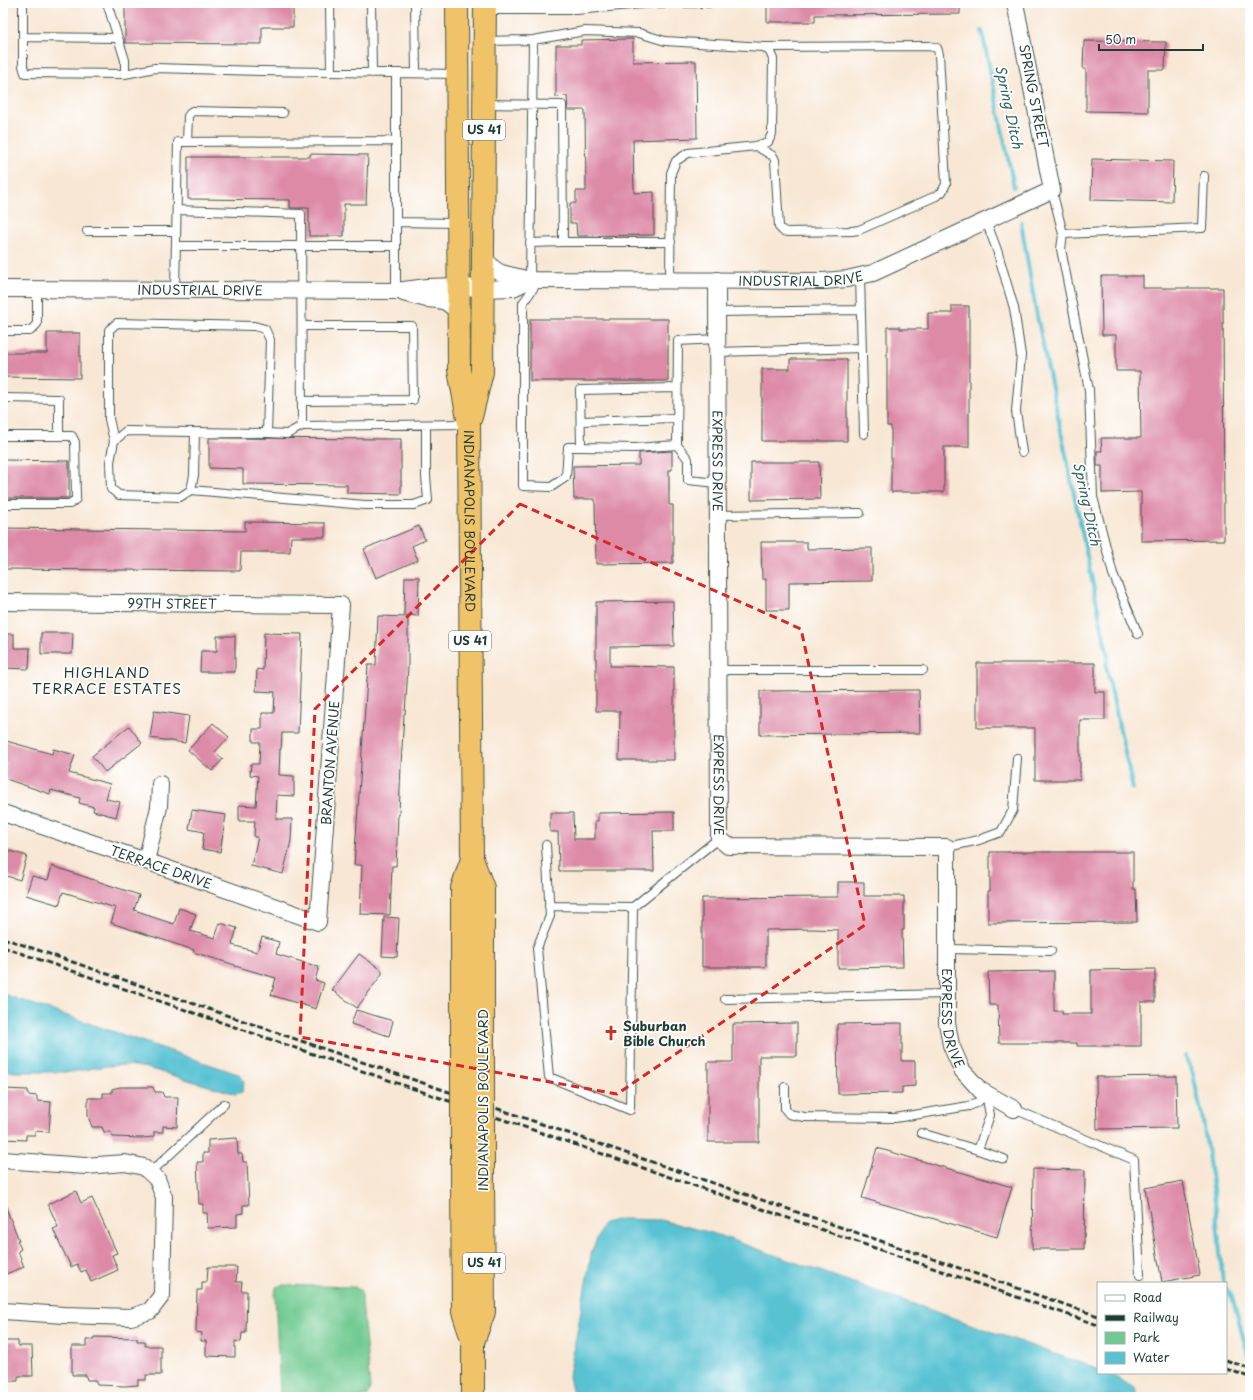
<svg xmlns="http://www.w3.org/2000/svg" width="1253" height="1400" font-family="'Playpen Sans',sans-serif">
<rect width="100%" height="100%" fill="#fff"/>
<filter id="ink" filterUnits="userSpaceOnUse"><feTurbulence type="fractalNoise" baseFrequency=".025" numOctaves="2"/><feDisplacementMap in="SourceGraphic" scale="8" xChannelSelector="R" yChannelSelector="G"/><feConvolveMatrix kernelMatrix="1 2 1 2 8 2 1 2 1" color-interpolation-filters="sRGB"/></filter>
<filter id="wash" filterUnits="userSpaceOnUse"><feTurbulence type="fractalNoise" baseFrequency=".012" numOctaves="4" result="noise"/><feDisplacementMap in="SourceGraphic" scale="16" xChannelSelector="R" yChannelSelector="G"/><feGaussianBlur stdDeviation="0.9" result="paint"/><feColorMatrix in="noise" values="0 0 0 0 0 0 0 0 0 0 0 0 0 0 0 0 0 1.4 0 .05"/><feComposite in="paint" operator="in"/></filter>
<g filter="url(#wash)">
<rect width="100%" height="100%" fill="#f8e7d4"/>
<!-- green -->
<path fill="#71ca91" stroke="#488462" d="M 282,1285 L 355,1287 L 361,1291 L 370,1388 L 367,1397 L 282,1397 L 280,1393 L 275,1295 L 276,1287 Z"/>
<!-- water -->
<path fill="#58c2d3" stroke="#3c8084" d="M 3,994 L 241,1075 L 244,1082 L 242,1092 L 236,1094 L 147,1068 L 128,1065 L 106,1066 L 71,1072 L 14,1072 L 3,1069 Z
M 621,1219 L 661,1220 L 712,1233 L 1098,1369 L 1098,1373 L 1110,1374 L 1135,1388 L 1137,1397 L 575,1397 L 573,1395 L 569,1376 L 592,1250 L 604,1223 Z"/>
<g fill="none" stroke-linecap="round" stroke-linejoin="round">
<!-- stream -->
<path stroke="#58c2d3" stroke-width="4" d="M 982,31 L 1014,187
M 1021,222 L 1036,311 L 1108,657 L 1106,666 L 1133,789
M 1185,1056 L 1193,1074 L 1203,1121 L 1215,1201 L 1223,1283
M 1226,1289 L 1232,1297 L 1248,1355
M 1239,1397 L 1239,1396"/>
</g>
<g id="blocks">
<!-- building -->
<path fill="#dd8aa7" d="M 125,3 L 293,3 L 293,27 L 262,27 L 262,44 L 125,43 Z
M 767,3 L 960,3 L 960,14 L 815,15 L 815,22 L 767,22 Z
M 633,39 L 633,62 L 696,61 L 697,138 L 633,140 L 634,193 L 654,192 L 654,235 L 577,236 L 576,223 L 570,223 L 570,203 L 576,203 L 576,191 L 586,191 L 585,110 L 568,110 L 567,96 L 556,97 L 556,45 L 581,45 L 581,40 Z
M 1084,41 L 1166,42 L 1165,70 L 1148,70 L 1148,112 L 1086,111 L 1086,69 L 1083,69 Z
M 310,154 L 368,155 L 366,204 L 344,204 L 344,236 L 309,236 L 309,208 L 290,208 L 290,200 L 188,199 L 188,157 L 310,157 Z
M 1092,159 L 1173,161 L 1172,202 L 1091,200 Z
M 1101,276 L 1143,276 L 1143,288 L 1223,288 L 1224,540 L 1141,541 L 1141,492 L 1102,493 L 1102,466 L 1097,466 L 1097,451 L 1102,451 L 1101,438 L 1141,438 L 1140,371 L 1116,371 L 1116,335 L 1102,335 Z
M 952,306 L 969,306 L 969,447 L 944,447 L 944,492 L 891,492 L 891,426 L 887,426 L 887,327 L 900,327 L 900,329 L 928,329 L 928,313 L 952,313 Z
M 530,319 L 668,319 L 668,381 L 530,381 Z
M 47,333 L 80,333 L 80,378 L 3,377 L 3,353 L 47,353 Z
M 790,359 L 847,359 L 847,441 L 762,441 L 762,369 L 790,369 Z
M 209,438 L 401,439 L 401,494 L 347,493 L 347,485 L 243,484 L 243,469 L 209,468 Z
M 672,451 L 672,470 L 669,470 L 669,505 L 673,505 L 673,563 L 596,564 L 595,499 L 574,499 L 573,466 L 639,465 L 639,453 Z
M 3,460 L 69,461 L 69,498 L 3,498 Z
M 751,462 L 819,462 L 820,499 L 751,500 Z
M 245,522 L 325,523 L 325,537 L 291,537 L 290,552 L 241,552 L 240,571 L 3,569 L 3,528 L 245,531 Z
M 419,526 L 425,540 L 412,546 L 418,560 L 376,578 L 364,549 Z
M 761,542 L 807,542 L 807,549 L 872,548 L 872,581 L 789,582 L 789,610 L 766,610 L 766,579 L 762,579 Z
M 405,577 L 419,577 L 418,616 L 404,615 Z
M 673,601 L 674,646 L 610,647 L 610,666 L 674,667 L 674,760 L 619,760 L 620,711 L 596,711 L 596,602 Z
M 378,616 L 408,617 L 408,667 L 405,714 L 404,714 L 401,765 L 399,815 L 398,815 L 396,866 L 392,866 L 390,915 L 360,914 L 362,865 L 354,865 L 368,665 L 376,665 Z
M 41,633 L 73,633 L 72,654 L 41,654 Z
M 264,633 L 302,634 L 298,733 L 282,733 L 281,749 L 280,749 L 279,775 L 294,776 L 294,796 L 277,795 L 276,819 L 292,819 L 291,841 L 283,874 L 251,866 L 258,837 L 254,837 L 255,821 L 239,821 L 239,805 L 256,806 L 258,776 L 250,775 L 251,764 L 259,764 L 260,742 L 253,742 L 253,729 L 262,729 L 262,713 L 274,713 L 275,692 L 256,691 L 257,669 L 263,670 Z
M 3,634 L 14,634 L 14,648 L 30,648 L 29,669 L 3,668 Z
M 217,636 L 235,636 L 235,672 L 200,672 L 201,651 L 217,651 Z
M 977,663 L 1095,663 L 1095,692 L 1105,692 L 1105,720 L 1080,720 L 1080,780 L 1035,780 L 1035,728 L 977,728 Z
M 919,690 L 920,733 L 760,735 L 760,691 Z
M 154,711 L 189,716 L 185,743 L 150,738 Z
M 213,723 L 229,737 L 215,752 L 223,759 L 212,771 L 188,750 Z
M 129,726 L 142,743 L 105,772 L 92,756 Z
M 3,740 L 52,754 L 53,749 L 75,755 L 69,773 L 110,784 L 106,799 L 120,802 L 116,817 L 93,811 L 94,807 L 79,803 L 80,798 L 51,790 L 50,794 L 3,778 L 7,763 L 3,762 Z
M 192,810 L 226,815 L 220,852 L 202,849 L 204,832 L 189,829 Z
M 674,812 L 674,831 L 653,831 L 654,871 L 559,871 L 558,832 L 550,832 L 550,813 L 573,813 L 574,839 L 595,839 L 595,821 L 598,821 L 598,813 Z
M 7,850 L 27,856 L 20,880 L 3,875 L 3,852 L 6,853 Z
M 990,852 L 1133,852 L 1133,889 L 1136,889 L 1137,922 L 988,923 L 988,891 L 990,891 Z
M 52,866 L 139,895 L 134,910 L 149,915 L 149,916 L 174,924 L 179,908 L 196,914 L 190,931 L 215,938 L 220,923 L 237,928 L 232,945 L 257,952 L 262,937 L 279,942 L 276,954 L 319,967 L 315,980 L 324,983 L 316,1009 L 271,995 L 276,978 L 235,966 L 235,965 L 193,952 L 194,950 L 111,923 L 116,908 L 63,892 L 59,905 L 26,895 L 32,876 L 48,880 Z
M 838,882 L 864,882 L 864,896 L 904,896 L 904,930 L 902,930 L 903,967 L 838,968 L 838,930 L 813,929 L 766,930 L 766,967 L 702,967 L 702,898 L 838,897 Z
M 384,917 L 399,918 L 397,957 L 382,956 Z
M 359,954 L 382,970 L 382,974 L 357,1008 L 332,990 Z
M 1155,969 L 1155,1002 L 1141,1002 L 1141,1046 L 1077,1046 L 1077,1043 L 999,1043 L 998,1005 L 989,1005 L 988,972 L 1054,971 L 1054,1011 L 1062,1011 L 1062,1014 L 1091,1014 L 1091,970 Z
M 356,1010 L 393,1021 L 389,1036 L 351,1024 Z
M 797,1023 L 797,1056 L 759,1056 L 759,1142 L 708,1142 L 708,1062 L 733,1062 L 733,1024 Z
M 902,1023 L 902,1061 L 915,1061 L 915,1086 L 902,1087 L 902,1093 L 838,1094 L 837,1024 Z
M 1176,1076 L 1177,1128 L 1097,1129 L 1096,1077 Z
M 120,1087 L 153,1087 L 155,1092 L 162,1092 L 164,1097 L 178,1097 L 177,1127 L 163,1126 L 163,1132 L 154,1132 L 154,1137 L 141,1138 L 113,1137 L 111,1132 L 104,1132 L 102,1127 L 92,1127 L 88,1116 L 88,1098 L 103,1098 L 103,1093 L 112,1093 L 112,1089 Z
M 3,1089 L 28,1090 L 28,1095 L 37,1096 L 37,1101 L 51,1102 L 49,1132 L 35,1131 L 35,1135 L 26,1135 L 26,1140 L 3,1139 Z
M 237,1138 L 238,1154 L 242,1154 L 243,1162 L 247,1162 L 249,1205 L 243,1205 L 243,1213 L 237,1214 L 237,1227 L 208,1228 L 207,1213 L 203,1213 L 203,1204 L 199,1204 L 197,1162 L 203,1162 L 203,1153 L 208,1153 L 208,1140 Z
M 877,1148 L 1012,1187 L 997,1237 L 862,1198 Z
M 1033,1169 L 1085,1170 L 1084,1249 L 1032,1249 Z
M 1183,1181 L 1200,1275 L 1162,1282 L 1145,1188 Z
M 76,1191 L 81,1203 L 92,1198 L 117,1253 L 112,1255 L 118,1270 L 91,1282 L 86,1270 L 81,1272 L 77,1264 L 71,1267 L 53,1229 L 58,1227 L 48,1204 Z
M 3,1201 L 19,1240 L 17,1240 L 21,1249 L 18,1251 L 24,1267 L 3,1275 Z
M 208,1267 L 237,1267 L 236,1282 L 242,1282 L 241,1291 L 247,1291 L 246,1333 L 242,1333 L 241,1342 L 235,1341 L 235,1357 L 206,1356 L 206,1341 L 201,1341 L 202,1333 L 196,1332 L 197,1290 L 202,1290 L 202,1282 L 207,1282 Z
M 94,1337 L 137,1338 L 137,1341 L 145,1341 L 145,1346 L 161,1346 L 161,1375 L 146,1375 L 146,1380 L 138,1380 L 138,1385 L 125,1386 L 97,1385 L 95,1380 L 87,1380 L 86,1375 L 72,1375 L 72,1346 L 86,1346 L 86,1340 L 94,1340 Z
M 3,1341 L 18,1341 L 18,1346 L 32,1346 L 33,1376 L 18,1376 L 18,1381 L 3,1381 Z"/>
</g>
</g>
<g filter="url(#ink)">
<use href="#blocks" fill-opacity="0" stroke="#40564c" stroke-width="1"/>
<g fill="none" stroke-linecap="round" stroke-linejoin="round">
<!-- service casing -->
<g stroke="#40564c" stroke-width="10">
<path id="service" d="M 23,3 L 23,66 L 25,73 L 125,74 L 155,68 L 261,71 L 396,73
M 107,3 L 125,60 L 125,74
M 330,3 L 331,72
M 371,3 L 372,73
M 415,3 L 416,73
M 486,10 L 577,10 L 652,3 L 709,3
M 23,37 L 118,38
M 485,41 L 533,40 L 585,31 L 639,33 L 665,41 L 764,47 L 770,52 L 773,59 L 772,134 L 768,142 L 756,146 L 688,153 L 676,161 L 671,173 L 670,280
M 485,104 L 562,105 L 563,242 L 530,243
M 396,141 L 396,291
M 187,142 L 188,116 L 192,111 L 283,113
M 756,146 L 773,156 L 775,160 L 779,227 L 783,231 L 787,232 L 852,231 L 859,230 L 936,196 L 942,192 L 946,184 L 939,54 L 937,48 L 929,46 L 765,47
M 1052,190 L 1063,234 L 1061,249 L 1089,390 L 1093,497 L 1113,574 L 1138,634
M 177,210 L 301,214 L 302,426 L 468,424
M 986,221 L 997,250 L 1014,308 L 1021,355 L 1016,411 L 1022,452
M 396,222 L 457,223
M 87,231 L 176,231
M 1063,234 L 1202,228 L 1204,176
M 563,242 L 671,242
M 176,246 L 396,246
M 860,276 L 864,434
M 530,280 L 533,40
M 539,280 L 523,303 L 523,486 L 551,487 L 566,477 L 568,447 L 581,447 L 580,390 L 677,388
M 175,290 L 178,142 L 396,141 L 396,73 L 457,74
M 717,312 L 861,310
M 302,326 L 412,326 L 413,400 L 302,401
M 3,331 L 30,331 L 37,324 L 37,289
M 717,339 L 678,341 L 677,445 L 688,459 L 688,480 L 718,483
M 717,352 L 862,348
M 3,398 L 59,399 L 59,436
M 581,421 L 676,418
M 195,432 L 194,475 L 191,490 L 180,497 L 119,495 L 111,489 L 110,462 L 114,441 L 126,431 L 267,433 L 287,434 L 302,426
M 3,436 L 72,436 L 75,442 L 76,499 L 70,504 L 3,504
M 114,441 L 109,419 L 109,330 L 117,323 L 254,326 L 265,329 L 270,340 L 267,433
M 581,447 L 635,448 L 677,445
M 191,490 L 365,505 L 414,505 L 428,500 L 426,476 L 426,425
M 718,515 L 860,513
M 718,670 L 923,670
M 546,845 L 550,916 L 537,948 L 549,1077 L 630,1110 L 633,907 L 719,838
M 947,847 L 979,840 L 1001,832 L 1013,810 L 1017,758
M 549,906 L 633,907
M 947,949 L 1051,951
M 725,999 L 947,994
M 785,1087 L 785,1109 L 789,1114 L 804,1117 L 895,1118 L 969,1106 L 978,1102 L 986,1093
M 1014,1109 L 1134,1160 L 1140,1275
M 921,1133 L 978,1150 L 990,1115 L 986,1094
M 978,1150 L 1004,1159
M 150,1173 L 224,1104"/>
</g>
<!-- minor casing -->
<g stroke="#40564c" stroke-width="18">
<g id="minor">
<path id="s1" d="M 483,257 L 494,269 L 501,273 L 530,280 L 824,281 L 847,279 L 873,273 L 1052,190 L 1015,3"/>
<path id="s2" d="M 717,280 L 719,838 L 728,846 L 947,847 L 947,1023 L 951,1045 L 962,1070 L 980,1090 L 1014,1109"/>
<path id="s3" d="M 3,289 L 396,291 L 427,287 L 459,286 L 483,289 L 513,288 L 530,280"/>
<path d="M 403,293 L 427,299 L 438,300 L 446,302 L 459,312"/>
<path id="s4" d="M 3,602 L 341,605 L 318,922 L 146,861 L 3,813"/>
<path d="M 146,861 L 159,807 L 160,784"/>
<path d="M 3,1160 L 85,1166 L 125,1163 L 144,1167 L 157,1179 L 164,1197 L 162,1295 L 150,1311 L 131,1317 L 64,1315 L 3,1311"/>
</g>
</g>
<!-- trunk casing -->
<g stroke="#40564c" stroke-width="24">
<g id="trunk">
<path id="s5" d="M 457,3 L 459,370 L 469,424 L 472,859 L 462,888 L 462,1036"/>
<path d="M 471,417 L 482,372 L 485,3"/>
<path d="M 472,859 L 483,888 L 483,1037"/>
<path d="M 462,1183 L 463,1312 L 473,1342 L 473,1397"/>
<path d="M 473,1342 L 484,1312 L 483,1182"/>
</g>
</g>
<!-- service -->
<use href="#service" stroke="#fff" stroke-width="8"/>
<!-- minor -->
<use href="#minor" stroke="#fff" stroke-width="16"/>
<!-- trunk -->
<use href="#trunk" stroke="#f1c369" stroke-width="22"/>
<!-- rail -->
<path stroke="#1f3d34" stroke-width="3" stroke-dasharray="6 3" stroke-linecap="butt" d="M 3,938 L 1098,1316
M 3,947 L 1098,1325
M 1226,1360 L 1250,1369
M 1226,1369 L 1250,1377"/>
<!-- trunk-bridge casing -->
<g stroke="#40564c" stroke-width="24" stroke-linecap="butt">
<path id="trunk-bridge" d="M 462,1036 L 462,1183
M 483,1037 L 483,1182"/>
</g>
<!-- trunk-bridge -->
<use href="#trunk-bridge" stroke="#f1c369" stroke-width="22"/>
</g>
</g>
<!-- marked area -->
<path fill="none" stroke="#d62828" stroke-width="3" stroke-dasharray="8 5" stroke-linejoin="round" d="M 520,504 L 801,629 L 865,925 L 617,1094 L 300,1037 L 315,709 Z"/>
<!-- icons -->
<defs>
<g id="church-bare" transform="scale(1.2)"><path d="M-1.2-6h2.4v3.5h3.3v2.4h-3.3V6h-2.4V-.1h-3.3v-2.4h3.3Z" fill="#c8321e" stroke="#fff" stroke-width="2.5" paint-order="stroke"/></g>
</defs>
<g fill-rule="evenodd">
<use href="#church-bare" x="611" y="1033"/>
</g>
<g text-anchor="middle" stroke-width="3.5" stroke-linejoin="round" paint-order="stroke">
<!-- shield labels -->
<g fill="#fff" stroke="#627771" stroke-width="1">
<rect x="463" y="120" width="42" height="20" rx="3"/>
<rect x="449" y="631" width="42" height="20" rx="3"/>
<rect x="463" y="1253" width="42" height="20" rx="3"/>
</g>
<g font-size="12" font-weight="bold" fill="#1f3d34">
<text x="484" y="134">US 41</text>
<text x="470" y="645">US 41</text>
<text x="484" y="1267">US 41</text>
</g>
<!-- street labels -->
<g font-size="13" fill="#1f3d34" stroke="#fff">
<text transform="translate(1034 96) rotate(79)" y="5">SPRING STREET</text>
<text dy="5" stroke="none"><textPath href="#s1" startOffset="325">INDUSTRIAL DRIVE</textPath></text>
<text dy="5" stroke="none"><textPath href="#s3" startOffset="197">INDUSTRIAL DRIVE</textPath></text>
<text dy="5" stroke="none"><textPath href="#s2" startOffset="181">EXPRESS DRIVE</textPath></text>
<text dy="5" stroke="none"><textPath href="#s5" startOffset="519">INDIANAPOLIS BOULEVARD</textPath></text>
<text dy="5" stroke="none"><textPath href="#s4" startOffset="169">99TH STREET</textPath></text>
<text transform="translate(330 763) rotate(-86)" y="5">BRANTON AVENUE</text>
<text dy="5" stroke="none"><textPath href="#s2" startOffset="505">EXPRESS DRIVE</textPath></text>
<text transform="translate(161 867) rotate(19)" y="5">TERRACE DRIVE</text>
<text dy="5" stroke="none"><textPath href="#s2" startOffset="961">EXPRESS DRIVE</textPath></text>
<text transform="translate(483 1100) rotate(-90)" y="5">INDIANAPOLIS BOULEVARD</text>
</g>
<!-- poi labels -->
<g font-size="13" font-weight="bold" fill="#1f3d34" stroke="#fff" text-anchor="start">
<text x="623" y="1031">Suburban<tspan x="623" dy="15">Bible Church</tspan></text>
</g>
<!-- water labels -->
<g font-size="14" font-style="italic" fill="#306564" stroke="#fff">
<text transform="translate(1009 107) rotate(78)" y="5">Spring Ditch</text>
<text transform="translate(1087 504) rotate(78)" y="5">Spring Ditch</text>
</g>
<!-- neighbourhood labels -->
<g font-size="14" letter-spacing="1" fill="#1f3d34" stroke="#fff">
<text x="107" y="678">HIGHLAND<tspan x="107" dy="16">TERRACE ESTATES</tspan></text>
</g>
</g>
<!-- margin -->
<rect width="1253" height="1400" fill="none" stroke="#fff" stroke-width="16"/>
<!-- legend -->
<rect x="1097" y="1282" width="130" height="92" fill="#ffffff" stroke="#a5b1ae"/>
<rect x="1105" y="1295" width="20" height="6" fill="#ffffff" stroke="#a5b1ae"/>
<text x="1133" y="1302" font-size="12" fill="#1f3d34">Road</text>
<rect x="1105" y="1315" width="20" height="6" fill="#1f3d34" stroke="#a5b1ae"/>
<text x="1133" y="1322" font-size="12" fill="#1f3d34">Railway</text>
<rect x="1105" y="1332" width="20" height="12" fill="#71ca91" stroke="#a5b1ae"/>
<text x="1133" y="1342" font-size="12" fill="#1f3d34">Park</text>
<rect x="1105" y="1352" width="20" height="12" fill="#58c2d3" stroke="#a5b1ae"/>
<text x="1133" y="1362" font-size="12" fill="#1f3d34">Water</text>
<!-- scale -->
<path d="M1099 44v6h104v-6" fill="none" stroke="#1f3d34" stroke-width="2"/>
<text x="1105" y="44" font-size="12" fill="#1f3d34" stroke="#ffffff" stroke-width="3" paint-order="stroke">50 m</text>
</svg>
